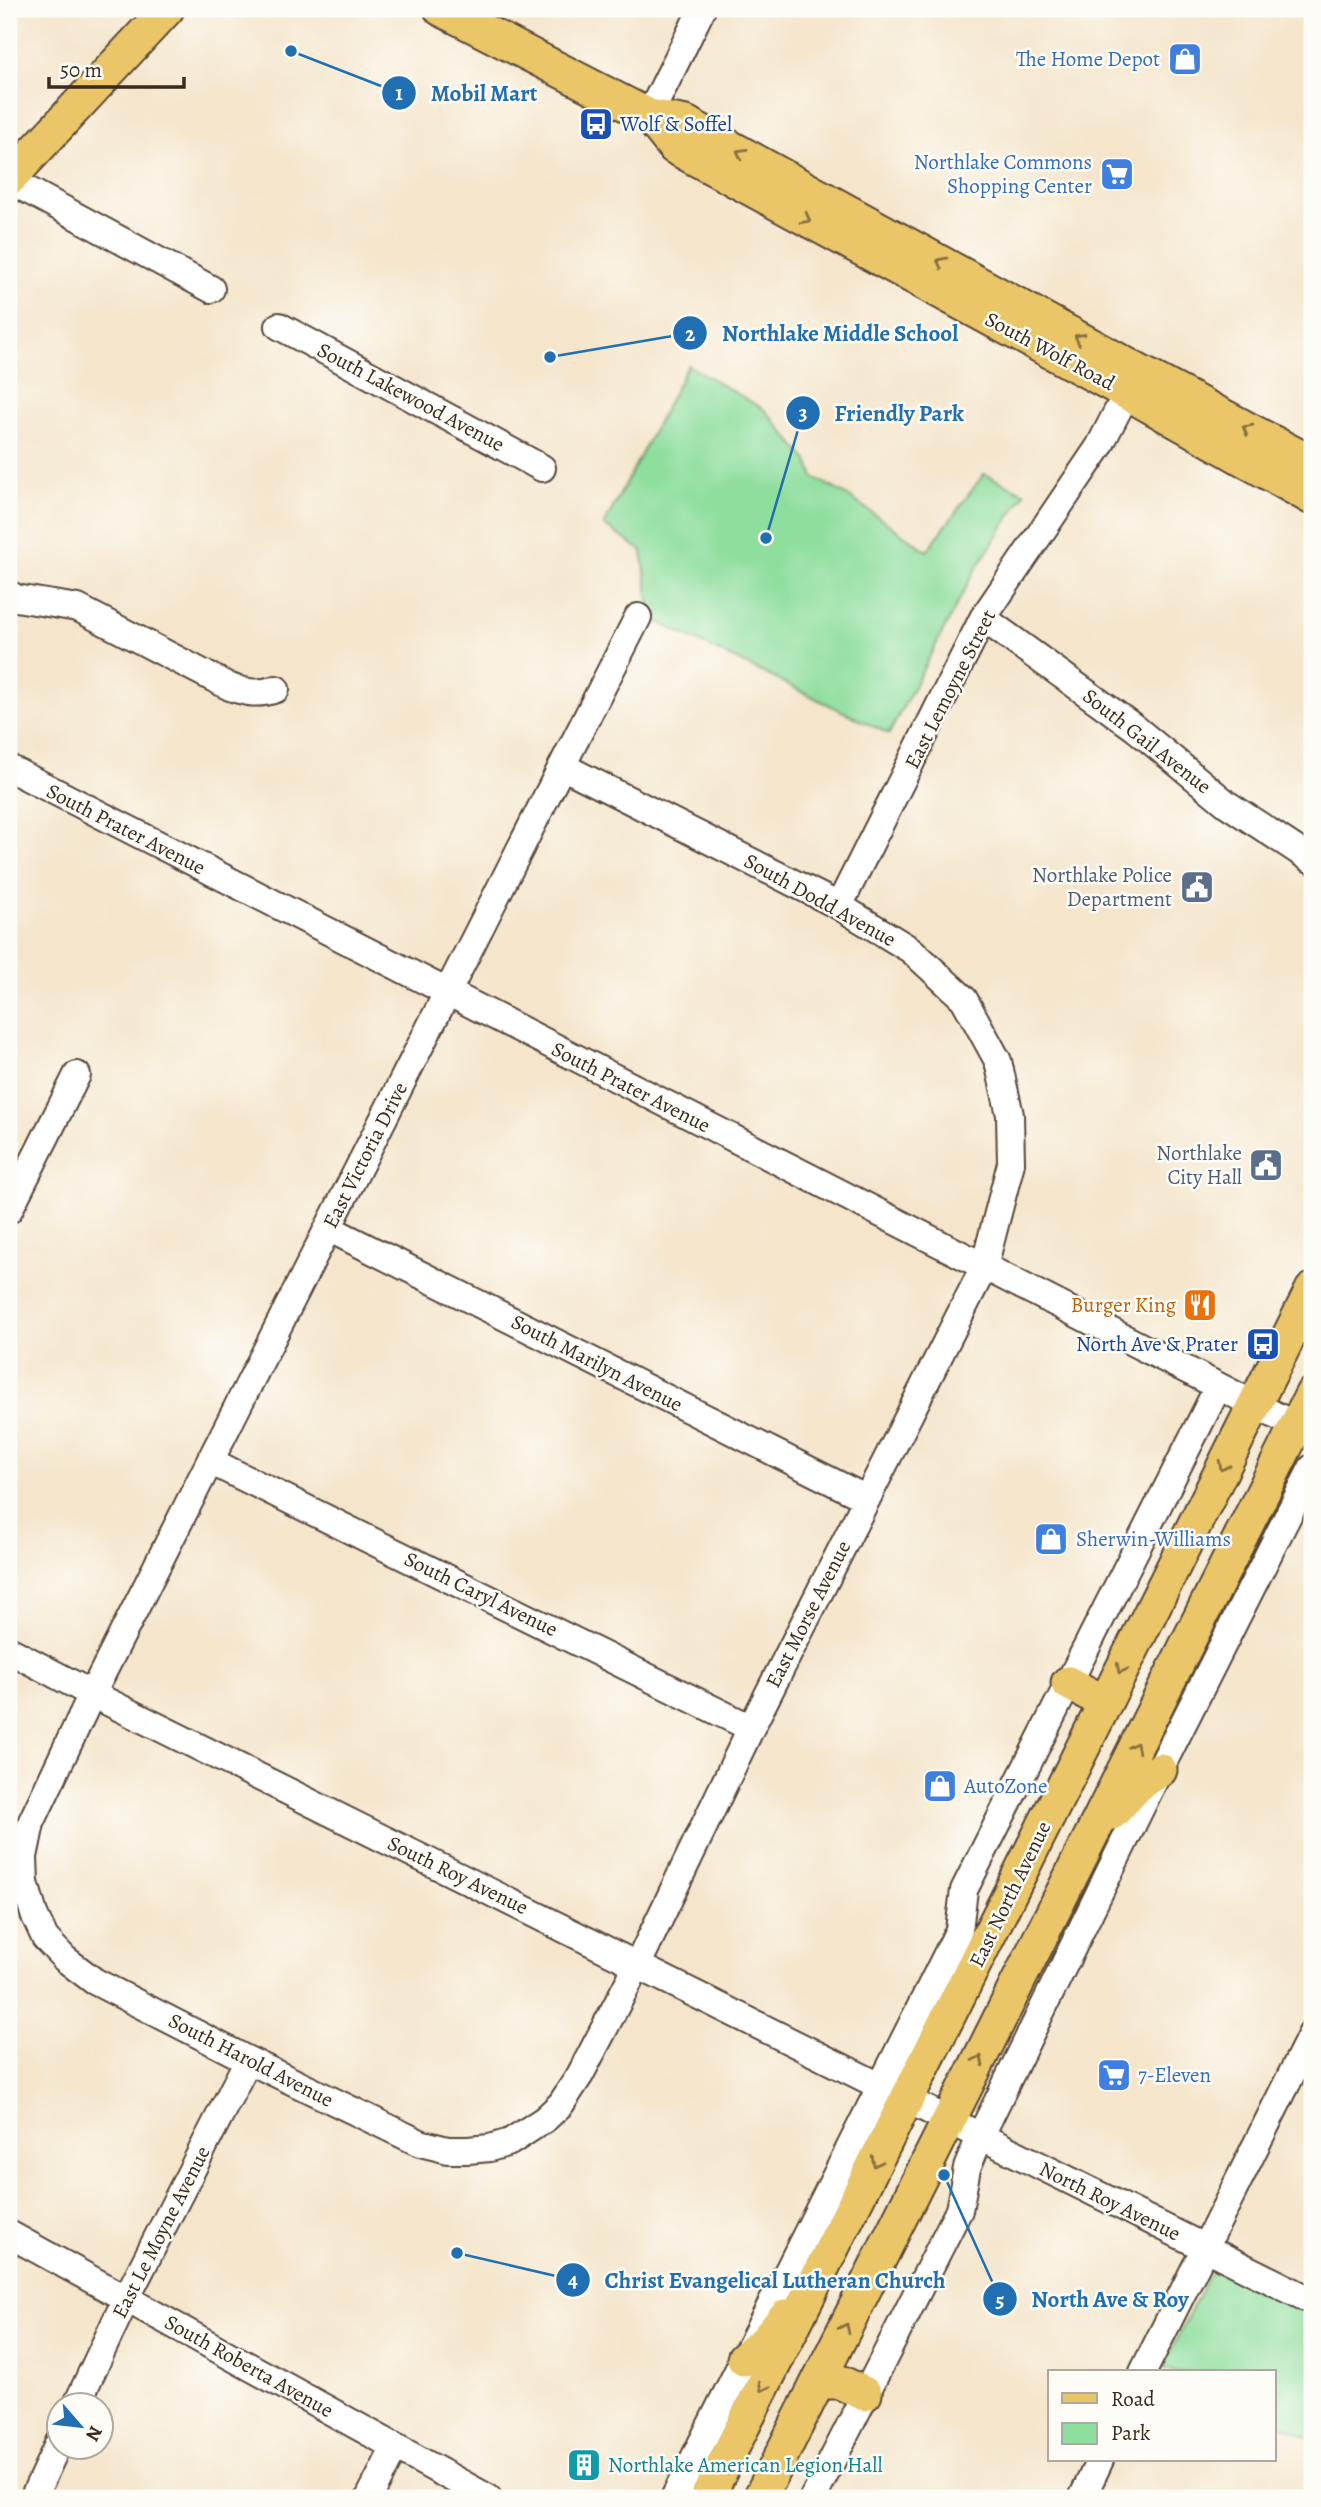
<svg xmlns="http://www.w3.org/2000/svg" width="1321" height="2507" font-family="Alegreya,serif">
<rect width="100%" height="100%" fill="#fdfcf7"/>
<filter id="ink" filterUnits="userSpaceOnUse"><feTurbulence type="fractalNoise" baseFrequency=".0143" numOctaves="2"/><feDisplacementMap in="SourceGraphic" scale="14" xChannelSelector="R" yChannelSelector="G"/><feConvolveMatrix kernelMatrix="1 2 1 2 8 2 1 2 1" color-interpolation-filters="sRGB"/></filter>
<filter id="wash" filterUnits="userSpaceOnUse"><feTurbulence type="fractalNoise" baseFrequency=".00686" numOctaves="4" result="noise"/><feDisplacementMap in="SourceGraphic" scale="28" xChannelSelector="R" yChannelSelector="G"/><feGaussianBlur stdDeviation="1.57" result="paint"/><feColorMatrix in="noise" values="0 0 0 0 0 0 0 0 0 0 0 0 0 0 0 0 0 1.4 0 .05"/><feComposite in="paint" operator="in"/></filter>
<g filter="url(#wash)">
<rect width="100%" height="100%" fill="#f4e5cb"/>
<!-- green -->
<path fill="#8ede9d" stroke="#64845e" stroke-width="2" d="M 688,365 L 765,410 L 808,461 L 814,477 L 848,496 L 927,551 L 984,474 L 1025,493 L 974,572 L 889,734 L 652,619 L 642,551 L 604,525 Z
M 1226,2269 L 1312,2312 L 1312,2439 L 1274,2421 L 1274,2372 L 1173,2372 L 1163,2367 L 1207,2278 L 1215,2271 Z"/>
</g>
<g filter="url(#ink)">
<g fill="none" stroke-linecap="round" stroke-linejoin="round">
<!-- minor casing -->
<g stroke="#574638" stroke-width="30">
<path id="minor" d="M 649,116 L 702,9
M 9,180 L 211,289
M 279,326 L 542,468
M 9,594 L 16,598 L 78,608 L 230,687 C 247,693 259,695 276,689
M 983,618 L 1135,728 L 1227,804 L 1312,860
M 562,766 L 839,906 L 911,950 L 964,999 L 998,1061 L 1010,1115 L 1011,1163 L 984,1267 L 751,1728 L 638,1964 L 580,2075 L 561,2104 L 545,2119 L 510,2142 L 490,2148 L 468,2150 L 448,2150 L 420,2143 L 248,2060 L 94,1981 L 65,1959 L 45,1938 L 34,1914 L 25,1883 L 24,1857 L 31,1823 L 92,1694 L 562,766 L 638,617
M 9,768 L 1312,1434
M 839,906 L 983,618 L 1099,447 L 1135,377
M 9,1210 L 77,1075
M 328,1228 L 867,1499
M 210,1461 L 751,1728
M 9,1650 L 92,1694 C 499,1895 904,2100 1312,2301
M 9,2234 L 488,2498
M 1143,2372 L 1312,2033
M 76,2406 L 126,2299 L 248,2060
M 33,2498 L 60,2440
M 369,2498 L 395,2447
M 674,2498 L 959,1930 L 964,1890 L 1218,1387
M 813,2498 L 959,2210 L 967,2168 L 980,2137 L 1149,1791 L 1312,1468
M 1082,2498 L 1100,2460"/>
</g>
<!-- major casing -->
<g stroke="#574638" stroke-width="37">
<path id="major" d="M 441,9 L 649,116 L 686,123 L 1138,371 L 1312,463
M 649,116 L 674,147 L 1127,393 L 1312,498
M 9,179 L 167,9
M 1068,1683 L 1104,1702
M 1112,1813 L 1138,1785 L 1160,1770
M 744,2359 L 765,2341 L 786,2316
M 819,2382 L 840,2382 L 865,2394
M 707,2498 L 1312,1290
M 760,2498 L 1312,1394"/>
</g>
<!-- minor -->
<use href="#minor" stroke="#fff" stroke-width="26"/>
<!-- major -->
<use href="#major" stroke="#eac669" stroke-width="33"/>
</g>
<!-- one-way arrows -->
<defs><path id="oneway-chevron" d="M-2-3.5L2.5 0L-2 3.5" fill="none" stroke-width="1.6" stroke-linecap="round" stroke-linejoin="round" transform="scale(1.75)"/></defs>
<g stroke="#8a7040">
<use href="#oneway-chevron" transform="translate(741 153) rotate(-151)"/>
<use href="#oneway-chevron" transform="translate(806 219) rotate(29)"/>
<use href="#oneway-chevron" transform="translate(941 262) rotate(-152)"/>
<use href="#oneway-chevron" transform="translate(1079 338) rotate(-151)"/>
<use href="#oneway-chevron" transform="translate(1247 429) rotate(-152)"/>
<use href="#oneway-chevron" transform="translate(1223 1466) rotate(117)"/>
<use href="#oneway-chevron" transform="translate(1121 1669) rotate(117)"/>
<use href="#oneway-chevron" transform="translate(1135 1747) rotate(-63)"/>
<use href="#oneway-chevron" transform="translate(979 2060) rotate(-64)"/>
<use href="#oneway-chevron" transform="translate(876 2162) rotate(117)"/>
<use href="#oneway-chevron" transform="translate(845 2328) rotate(-64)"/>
<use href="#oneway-chevron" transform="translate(763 2387) rotate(117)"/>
</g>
</g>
<!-- icons -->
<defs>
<g id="shop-square" transform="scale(1.75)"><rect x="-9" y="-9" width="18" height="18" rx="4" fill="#3f7fe0" stroke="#fdfcf7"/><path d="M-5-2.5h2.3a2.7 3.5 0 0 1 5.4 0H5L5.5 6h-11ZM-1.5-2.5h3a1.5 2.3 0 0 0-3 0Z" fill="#fff"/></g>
<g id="bus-square" transform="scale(1.75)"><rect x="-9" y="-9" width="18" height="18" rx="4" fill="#1a4fb4" stroke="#fdfcf7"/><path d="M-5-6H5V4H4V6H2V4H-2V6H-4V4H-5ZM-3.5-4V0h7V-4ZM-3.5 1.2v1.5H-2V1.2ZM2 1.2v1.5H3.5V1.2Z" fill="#fff"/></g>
<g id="supermarket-square" transform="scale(1.75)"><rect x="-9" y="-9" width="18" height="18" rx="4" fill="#3f7fe0" stroke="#fdfcf7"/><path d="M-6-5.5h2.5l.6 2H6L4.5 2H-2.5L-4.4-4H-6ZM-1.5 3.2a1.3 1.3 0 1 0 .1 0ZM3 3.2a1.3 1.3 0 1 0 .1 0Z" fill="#fff"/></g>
<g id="civic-square" transform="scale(1.75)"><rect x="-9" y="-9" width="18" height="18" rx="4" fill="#5c6f8a" stroke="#fdfcf7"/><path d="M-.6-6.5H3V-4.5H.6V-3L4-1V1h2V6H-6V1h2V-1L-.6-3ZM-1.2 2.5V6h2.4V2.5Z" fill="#fff"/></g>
<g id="restaurant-square" transform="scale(1.75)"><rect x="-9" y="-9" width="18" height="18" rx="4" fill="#e8710a" stroke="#fdfcf7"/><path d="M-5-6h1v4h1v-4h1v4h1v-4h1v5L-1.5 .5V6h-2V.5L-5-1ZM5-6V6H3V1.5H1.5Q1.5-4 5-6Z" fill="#fff"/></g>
<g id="building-square" transform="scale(1.75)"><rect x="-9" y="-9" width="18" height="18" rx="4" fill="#0f9aa8" stroke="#fdfcf7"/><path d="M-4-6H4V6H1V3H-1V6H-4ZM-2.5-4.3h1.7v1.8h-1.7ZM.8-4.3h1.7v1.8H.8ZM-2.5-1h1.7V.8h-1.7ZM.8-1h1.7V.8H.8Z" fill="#fff"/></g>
</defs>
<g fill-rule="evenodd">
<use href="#shop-square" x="1185" y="59"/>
<use href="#bus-square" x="596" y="124"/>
<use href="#supermarket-square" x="1117" y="174"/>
<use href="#civic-square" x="1197" y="887"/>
<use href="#civic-square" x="1266" y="1165"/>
<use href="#restaurant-square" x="1200" y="1305"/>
<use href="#bus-square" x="1263" y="1344"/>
<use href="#shop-square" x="1051" y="1539"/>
<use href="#shop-square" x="940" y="1786"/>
<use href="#supermarket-square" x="1114" y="2075"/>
<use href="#building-square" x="584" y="2465"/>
</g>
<g text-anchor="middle" stroke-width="5" stroke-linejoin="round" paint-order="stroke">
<!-- shop labels -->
<g font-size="21" fill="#366cbe" stroke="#fdfcf7" text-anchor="start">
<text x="1160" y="66" text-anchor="end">The Home Depot</text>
<text x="1092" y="169" text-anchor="end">Northlake Commons<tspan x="1092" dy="24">Shopping Center</tspan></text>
<text x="1076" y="1546">Sherwin-Williams</text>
<text x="964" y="1793">AutoZone</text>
<text x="1138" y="2082">7-Eleven</text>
</g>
<!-- transit labels -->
<g font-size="21" fill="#164399" stroke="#fdfcf7" text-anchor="start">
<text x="620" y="131">Wolf &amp; Soffel</text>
<text x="1238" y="1351" text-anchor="end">North Ave &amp; Prater</text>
</g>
<!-- street labels -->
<g font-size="21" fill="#3b2a1e" stroke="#fdfcf7">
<text transform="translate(1050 351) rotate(28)" y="7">South Wolf Road</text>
<text transform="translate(411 397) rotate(28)" y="7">South Lakewood Avenue</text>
<text transform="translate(950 689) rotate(-63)" y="7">East Lemoyne Street</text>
<text transform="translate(1147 741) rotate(38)" y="7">South Gail Avenue</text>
<text transform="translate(126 829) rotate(27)" y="7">South Prater Avenue</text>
<text transform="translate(820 900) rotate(29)" y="7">South Dodd Avenue</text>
<text transform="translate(631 1087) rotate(27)" y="7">South Prater Avenue</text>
<text transform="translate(365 1155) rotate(-63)" y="7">East Victoria Drive</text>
<text transform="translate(597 1363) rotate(27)" y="7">South Marilyn Avenue</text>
<text transform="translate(481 1594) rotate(26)" y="7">South Caryl Avenue</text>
<text transform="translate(808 1614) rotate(-63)" y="7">East Morse Avenue</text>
<text transform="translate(458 1875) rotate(26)" y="7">South Roy Avenue</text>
<text transform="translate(1010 1894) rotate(-64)" y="7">East North Avenue</text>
<text transform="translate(251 2060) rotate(27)" y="7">South Harold Avenue</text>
<text transform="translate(1110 2201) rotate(26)" y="7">North Roy Avenue</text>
<text transform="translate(161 2232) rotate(-63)" y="7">East Le Moyne Avenue</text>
<text transform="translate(249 2366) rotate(29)" y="7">South Roberta Avenue</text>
</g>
<!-- service labels -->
<g font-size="21" fill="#4e5e75" stroke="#fdfcf7" text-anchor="end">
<text x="1172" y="882">Northlake Police<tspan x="1172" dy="24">Department</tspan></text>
<text x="1242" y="1160">Northlake<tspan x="1242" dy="24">City Hall</tspan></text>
</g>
<!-- food labels -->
<g font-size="21" fill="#c56008" stroke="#fdfcf7" text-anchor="end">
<text x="1176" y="1312">Burger King</text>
</g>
<!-- culture labels -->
<g font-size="21" fill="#0d838f" stroke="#fdfcf7" text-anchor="start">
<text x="608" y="2472">Northlake American Legion Hall</text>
</g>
</g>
<!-- callouts -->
<path fill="none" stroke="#1f6fb2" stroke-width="2.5" d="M291 51L399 93M550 357L690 333M766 538L803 413M457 2253L573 2280M944 2175L1000 2299"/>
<g fill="#1f6fb2" stroke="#fdfcf7" stroke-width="2.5">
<circle cx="291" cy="51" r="7"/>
<circle cx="550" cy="357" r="7"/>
<circle cx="766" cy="538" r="7"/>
<circle cx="457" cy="2253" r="7"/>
<circle cx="944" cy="2175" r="7"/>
<circle cx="399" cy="93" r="18"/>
<circle cx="690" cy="333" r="18"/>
<circle cx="803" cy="413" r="18"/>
<circle cx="573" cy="2280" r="18"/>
<circle cx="1000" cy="2299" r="18"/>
</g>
<g font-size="21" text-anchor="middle" font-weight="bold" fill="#fff">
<text x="399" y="100">1</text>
<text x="690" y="341">2</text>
<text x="803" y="420">3</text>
<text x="573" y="2287">4</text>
<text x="1000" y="2307">5</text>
</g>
<g font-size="23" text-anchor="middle" font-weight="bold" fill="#1f6fb2" stroke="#fdfcf7" stroke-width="5" stroke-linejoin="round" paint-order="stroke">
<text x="484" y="101">Mobil Mart</text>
<text x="840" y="341">Northlake Middle School</text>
<text x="899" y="421">Friendly Park</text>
<text x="775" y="2288">Christ Evangelical Lutheran Church</text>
<text x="1110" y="2307">North Ave &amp; Roy</text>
</g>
<!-- margin -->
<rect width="1321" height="2507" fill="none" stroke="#fdfcf7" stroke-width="35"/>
<!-- legend -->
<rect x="1048" y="2370" width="228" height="91" fill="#fdfcf7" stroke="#afa8a0" stroke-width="2"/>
<rect x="1062" y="2393" width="35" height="10" fill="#eac669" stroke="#afa8a0" stroke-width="2"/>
<text x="1111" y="2406" font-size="21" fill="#3b2a1e">Road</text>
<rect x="1062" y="2423" width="35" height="21" fill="#8ede9d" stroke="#afa8a0" stroke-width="2"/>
<text x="1111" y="2440" font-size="21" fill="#3b2a1e">Park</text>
<!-- north arrow -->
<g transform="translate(80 2426) rotate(118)"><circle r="33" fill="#fdfcf7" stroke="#afa8a0" stroke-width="2"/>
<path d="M0-5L12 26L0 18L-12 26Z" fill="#1f6fb2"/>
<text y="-10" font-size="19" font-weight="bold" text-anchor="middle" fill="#3b2a1e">N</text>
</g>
<!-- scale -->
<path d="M49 77v10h135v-10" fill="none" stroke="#3b2a1e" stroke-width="3.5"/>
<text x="60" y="77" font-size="21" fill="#3b2a1e" stroke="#fdfcf7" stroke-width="5" paint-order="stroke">50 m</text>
</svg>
